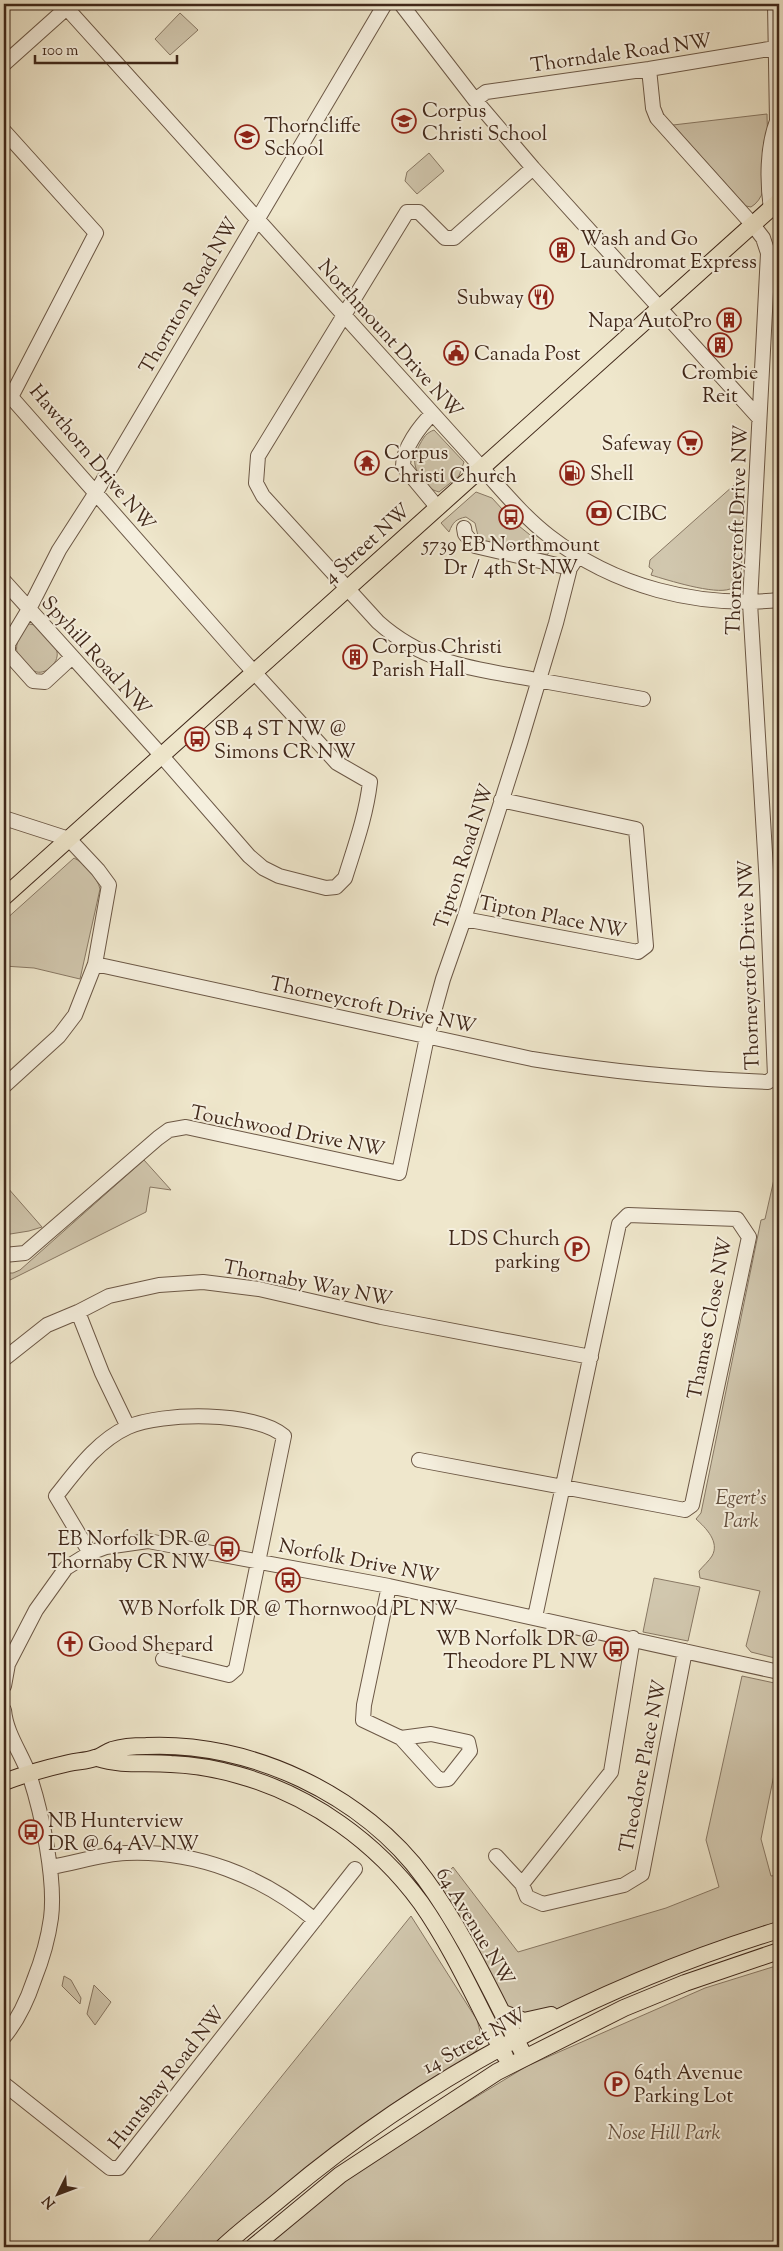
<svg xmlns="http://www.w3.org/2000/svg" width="783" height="2251" font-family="'Sorts Mill Goudy',serif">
<rect width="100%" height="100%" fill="#efe7cc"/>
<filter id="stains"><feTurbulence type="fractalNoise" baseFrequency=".004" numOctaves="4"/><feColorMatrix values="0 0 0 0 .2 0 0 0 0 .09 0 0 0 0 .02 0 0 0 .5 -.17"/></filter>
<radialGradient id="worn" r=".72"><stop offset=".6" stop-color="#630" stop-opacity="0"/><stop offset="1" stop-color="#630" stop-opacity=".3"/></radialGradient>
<!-- green -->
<path fill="#d1c7ae" stroke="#887864" d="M 180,13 L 198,30 L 170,55 L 155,39 Z
M 767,114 C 767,139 775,193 751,207 L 746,206 L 673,125 Z
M 429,153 L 444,171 L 417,194 L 405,181 L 407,172 Z
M 434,430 L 464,462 L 459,476 L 439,492 C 431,490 428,486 423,480 C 413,468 412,458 420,444 C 424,437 426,433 434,430 Z
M 733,486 L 736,486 L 741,491 L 745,492 L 741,574 C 739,580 737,586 730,589 C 715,595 667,580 651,575 L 653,570 L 649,567 L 650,560 Z
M 476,492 L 492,498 L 514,522 L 550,551 L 547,555 L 484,541 L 478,536 L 475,523 L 466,517 C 456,519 453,522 449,532 L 441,523 Z
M 29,624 L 35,625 C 41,632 52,640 56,649 C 62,661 45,677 34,671 C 27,667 22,659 17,653 C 15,643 20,631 29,624 Z
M 74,858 C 83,862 98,878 100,889 L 80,979 L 34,968 L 4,966 L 4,921 Z
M 776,1104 L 779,1104 L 779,1659 L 751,1652 L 746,1646 L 760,1591 L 700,1578 L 699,1571 C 703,1566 709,1561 712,1556 C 720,1542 706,1528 696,1519 L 701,1513 L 761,1220 L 765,1219 L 777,1166 Z
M 144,1160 L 171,1190 L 150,1187 L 146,1212 L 4,1283 L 4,1273 L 13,1273 L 20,1270 Z
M 4,1187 L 7,1187 L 42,1227 L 29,1231 L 4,1235 Z
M 654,1578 L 700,1587 L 688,1641 L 643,1632 Z
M 742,1676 L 779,1684 L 779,1750 L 761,1839 L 771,1876 L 779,1875 L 779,1923 L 657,1966 L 550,2012 L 518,2016 L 505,2004 L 437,1885 L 453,1867 L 518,1952 L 666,1908 L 719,1887 L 706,1840 Z
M 411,1916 L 477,2020 L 482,2039 L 476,2051 L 214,2247 L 144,2247 Z
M 779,1965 L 779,2247 L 263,2247 L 344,2181 L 384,2153 L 527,2066 L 705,1988 Z
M 64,1976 L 71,1980 L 81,1998 L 80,2004 L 62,1986 Z
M 94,1985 L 111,2002 L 95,2025 L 87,2014 Z"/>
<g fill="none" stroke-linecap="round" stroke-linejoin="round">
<!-- minor casing -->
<g stroke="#6c5846" stroke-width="16">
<path id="minor" d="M 63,4 L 482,468 C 503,491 524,517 549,536 C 615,587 697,608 779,600
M 401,4 L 475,100 L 533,168 L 759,418
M 775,4 L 777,121 L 779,130
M 4,64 L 71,4
M 475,100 L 486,92 L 649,69 L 775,48
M 4,131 L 96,233 L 11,397 L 241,658 L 337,763 L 370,782 C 366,816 355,846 345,878 L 336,887 L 326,888 L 279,876 L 263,868 L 249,856 L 161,755 L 4,581
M 533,168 L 454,238 L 445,238 L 419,212 L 407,212 L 258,456 L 256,483 L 263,496 L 378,622 C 426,665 476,669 537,680 C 572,686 608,693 643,699
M 771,209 C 767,181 767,147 777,121
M 432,414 C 420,426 403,448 403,466 L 438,508
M 464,528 L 465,534 L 475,546 L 570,568
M 72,657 L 45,682 L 33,681 L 8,653 L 8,644 L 29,609 L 59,550 L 95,494 L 385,4
M 4,818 L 69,839 L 98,870 L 109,885 L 95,964 L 75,1015 L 59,1036 L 4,1086
M 464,919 L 638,952 L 646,946 L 636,829 L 501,800
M 95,964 L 532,1059 C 611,1072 688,1079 768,1082 L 775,1076 L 767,886 L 750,603 L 768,253 L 763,238 L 753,225 L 657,118 L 653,108 L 649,69
M 4,1255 L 25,1253 L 158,1138 L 169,1130 L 186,1127 L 399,1173 L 427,1037 L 443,979 L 464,919 L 520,743 L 556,623 L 570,568 L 578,556
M 78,1312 L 102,1373 L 128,1427
M 4,1359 L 47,1325 L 78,1312 L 109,1296 L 159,1285 L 203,1282 L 259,1289 L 381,1317 L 591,1357
M 419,1460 L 685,1510 L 692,1505 L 749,1237 L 737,1219 L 628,1215 L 619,1224 C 591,1355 562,1486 535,1617
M 90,1553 L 56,1496 C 76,1471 97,1441 128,1427 C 162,1412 256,1411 284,1436 L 236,1669 L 229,1675 L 163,1659
M 389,1586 L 364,1705 L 363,1720 L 401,1738 L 439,1780 L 448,1779 L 470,1751 L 468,1742 L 431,1734 L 401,1738
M 4,1686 L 8,1664 L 36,1610 L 66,1568 L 90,1553 L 106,1547 L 148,1541 L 389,1586 L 779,1672
M 4,1710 C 6,1734 22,1754 30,1777 C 42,1814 56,1880 51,1918 C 48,1940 42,1960 34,1980 C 27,2001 18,2020 4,2037
M 496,1856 L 522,1884 L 527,1897 L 543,1904 L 624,1885 L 642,1874 L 685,1651
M 51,1867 C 76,1863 101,1854 126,1853 C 196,1850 262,1876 315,1920
M 522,1884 L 611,1772 L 633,1638
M 4,2084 L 110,2168 L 119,2168 L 355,1869"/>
</g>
<!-- major casing -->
<g stroke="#40281a" stroke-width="18">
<path id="major" d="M 4,897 L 779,201
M 97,1758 C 122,1766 145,1762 171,1764 C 194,1765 217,1769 238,1775 C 311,1795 377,1843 421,1903 C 454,1950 478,2006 505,2056
M 4,1782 C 25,1774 47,1768 69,1763 C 78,1761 87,1761 95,1758 C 101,1757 106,1752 112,1750 C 122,1747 136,1746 146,1746 C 250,1741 364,1795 425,1879 C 466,1935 493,1997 525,2057
M 503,2013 L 524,2021 L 551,2015
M 223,2247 C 242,2229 264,2213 284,2196 C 428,2075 599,1985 779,1930
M 253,2247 L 340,2175 L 497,2072 L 624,2008 L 685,1983 L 779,1951"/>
</g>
<!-- minor -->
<use href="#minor" stroke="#f5efde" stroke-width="14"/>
<!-- major -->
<use href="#major" stroke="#efe7cc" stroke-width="16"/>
</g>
<!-- icons -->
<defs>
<g id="school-ring" transform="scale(1.25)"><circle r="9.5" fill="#f5efde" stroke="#8f2418" stroke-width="1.5"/><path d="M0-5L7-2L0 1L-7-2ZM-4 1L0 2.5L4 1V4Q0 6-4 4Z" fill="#8f2418"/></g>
<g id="building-ring" transform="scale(1.25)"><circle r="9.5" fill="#f5efde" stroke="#8f2418" stroke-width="1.5"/><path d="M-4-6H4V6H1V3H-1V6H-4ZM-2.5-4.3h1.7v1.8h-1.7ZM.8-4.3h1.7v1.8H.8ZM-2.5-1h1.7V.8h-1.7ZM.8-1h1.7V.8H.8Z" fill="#8f2418"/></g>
<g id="restaurant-ring" transform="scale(1.25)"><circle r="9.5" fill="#f5efde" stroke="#8f2418" stroke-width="1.5"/><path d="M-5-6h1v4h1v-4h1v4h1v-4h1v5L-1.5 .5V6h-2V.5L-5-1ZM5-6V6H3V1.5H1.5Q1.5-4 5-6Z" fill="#8f2418"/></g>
<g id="civic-ring" transform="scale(1.25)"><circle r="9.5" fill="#f5efde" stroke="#8f2418" stroke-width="1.5"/><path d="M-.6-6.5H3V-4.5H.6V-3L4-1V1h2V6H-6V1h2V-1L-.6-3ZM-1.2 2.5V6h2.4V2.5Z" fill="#8f2418"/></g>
<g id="supermarket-ring" transform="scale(1.25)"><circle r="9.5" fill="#f5efde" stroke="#8f2418" stroke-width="1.5"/><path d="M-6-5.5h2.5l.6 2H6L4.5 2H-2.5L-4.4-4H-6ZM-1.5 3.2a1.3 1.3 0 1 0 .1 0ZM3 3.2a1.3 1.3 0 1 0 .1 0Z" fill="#8f2418"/></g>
<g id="temple-ring" transform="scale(1.25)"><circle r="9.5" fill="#f5efde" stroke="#8f2418" stroke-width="1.5"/><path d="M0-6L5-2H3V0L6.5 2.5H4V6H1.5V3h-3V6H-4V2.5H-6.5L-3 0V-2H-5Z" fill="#8f2418"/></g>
<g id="fuel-ring" transform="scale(1.25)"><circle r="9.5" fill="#f5efde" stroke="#8f2418" stroke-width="1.5"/><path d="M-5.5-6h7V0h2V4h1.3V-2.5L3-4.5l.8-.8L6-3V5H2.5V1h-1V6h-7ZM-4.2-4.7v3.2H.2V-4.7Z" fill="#8f2418"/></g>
<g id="bank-ring" transform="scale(1.25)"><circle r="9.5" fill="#f5efde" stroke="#8f2418" stroke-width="1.5"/><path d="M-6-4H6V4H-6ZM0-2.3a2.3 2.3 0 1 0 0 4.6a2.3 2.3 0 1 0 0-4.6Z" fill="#8f2418"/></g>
<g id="bus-ring" transform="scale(1.25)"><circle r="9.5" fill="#f5efde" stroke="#8f2418" stroke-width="1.5"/><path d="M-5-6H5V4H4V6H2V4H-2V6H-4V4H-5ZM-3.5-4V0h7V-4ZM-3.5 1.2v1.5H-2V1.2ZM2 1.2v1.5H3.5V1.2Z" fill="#8f2418"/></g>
<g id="parking-ring" transform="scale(1.25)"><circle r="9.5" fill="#f5efde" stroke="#8f2418" stroke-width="1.5"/><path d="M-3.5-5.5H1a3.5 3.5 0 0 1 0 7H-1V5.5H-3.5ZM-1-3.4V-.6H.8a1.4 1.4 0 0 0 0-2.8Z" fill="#8f2418"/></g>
<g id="church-ring" transform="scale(1.25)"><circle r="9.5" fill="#f5efde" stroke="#8f2418" stroke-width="1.5"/><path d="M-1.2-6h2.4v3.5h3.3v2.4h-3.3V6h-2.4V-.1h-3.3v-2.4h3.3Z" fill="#8f2418"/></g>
</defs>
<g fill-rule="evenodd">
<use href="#school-ring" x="404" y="121"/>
<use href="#school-ring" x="247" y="137"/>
<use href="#building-ring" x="562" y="250"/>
<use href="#restaurant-ring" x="541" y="297"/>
<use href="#building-ring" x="729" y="320"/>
<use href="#building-ring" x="720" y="345"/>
<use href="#civic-ring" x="456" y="353"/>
<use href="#supermarket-ring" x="690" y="443"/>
<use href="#temple-ring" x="367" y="463"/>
<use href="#fuel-ring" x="572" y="473"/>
<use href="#bank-ring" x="599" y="513"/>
<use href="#bus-ring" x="511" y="517"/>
<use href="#building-ring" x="355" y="657"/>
<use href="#bus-ring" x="197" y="739"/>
<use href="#parking-ring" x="577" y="1249"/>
<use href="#bus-ring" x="227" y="1549"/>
<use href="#bus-ring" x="288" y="1580"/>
<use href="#church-ring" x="70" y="1644"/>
<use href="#bus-ring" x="616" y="1649"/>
<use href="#bus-ring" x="31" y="1832"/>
<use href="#parking-ring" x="617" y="2084"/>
</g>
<g text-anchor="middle" stroke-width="4" stroke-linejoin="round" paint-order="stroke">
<!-- street labels -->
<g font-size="20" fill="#40281a" stroke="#f5efde">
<text transform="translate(621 52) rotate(-8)" y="7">Thorndale Road NW</text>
<text transform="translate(188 295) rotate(-60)" y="7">Thornton Road NW</text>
<text transform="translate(391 338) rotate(48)" y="7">Northmount Drive NW</text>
<text transform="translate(93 457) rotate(50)" y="7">Hawthorn Drive NW</text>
<text transform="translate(736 530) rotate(-88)" y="7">Thorneycroft Drive NW</text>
<text transform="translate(366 543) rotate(-42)" y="7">4 Street NW</text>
<text transform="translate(97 655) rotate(48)" y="7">Spyhill Road NW</text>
<text transform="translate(463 856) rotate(-72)" y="7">Tipton Road NW</text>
<text transform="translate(553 916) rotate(11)" y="7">Tipton Place NW</text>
<text transform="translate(748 965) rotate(-92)" y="7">Thorneycroft Drive NW</text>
<text transform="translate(373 1004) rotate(12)" y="7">Thorneycroft Drive NW</text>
<text transform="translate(288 1130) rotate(11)" y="7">Touchwood Drive NW</text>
<text transform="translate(308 1282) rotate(11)" y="7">Thornaby Way NW</text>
<text transform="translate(709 1318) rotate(-79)" y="7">Thames Close NW</text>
<text transform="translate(359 1560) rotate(11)" y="7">Norfolk Drive NW</text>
<text transform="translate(642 1766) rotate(-79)" y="7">Theodore Place NW</text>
<text transform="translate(476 1926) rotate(59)" y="7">64 Avenue NW</text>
<text transform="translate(474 2040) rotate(-29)" y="7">14 Street NW</text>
<text transform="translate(166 2077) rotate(-52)" y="7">Huntsbay Road NW</text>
</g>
<!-- poi labels -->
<g font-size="20" fill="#40281a" stroke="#f5efde" text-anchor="start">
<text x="422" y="117">Corpus<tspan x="422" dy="23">Christi School</tspan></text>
<text x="264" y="132">Thorncliffe<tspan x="264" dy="23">School</tspan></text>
<text x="580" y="245">Wash and Go<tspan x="580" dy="23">Laundromat Express</tspan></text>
<text x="524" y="304" text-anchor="end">Subway</text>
<text x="712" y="327" text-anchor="end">Napa AutoPro</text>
<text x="474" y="360">Canada Post</text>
<text x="720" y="379" text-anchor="middle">Crombie<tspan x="720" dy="23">Reit</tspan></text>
<text x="672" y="450" text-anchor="end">Safeway</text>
<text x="384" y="459">Corpus<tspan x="384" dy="23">Christi Church</tspan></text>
<text x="590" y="480">Shell</text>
<text x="616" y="520">CIBC</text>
<text x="511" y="551" text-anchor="middle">5739 EB Northmount<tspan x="511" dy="23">Dr / 4th St NW</tspan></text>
<text x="372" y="653">Corpus Christi<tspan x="372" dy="23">Parish Hall</tspan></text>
<text x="214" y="735">SB 4 ST NW @<tspan x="214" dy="23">Simons CR NW</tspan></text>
<text x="560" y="1245" text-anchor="end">LDS Church<tspan x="560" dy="23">parking</tspan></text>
<text x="210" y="1545" text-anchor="end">EB Norfolk DR @<tspan x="210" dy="23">Thornaby CR NW</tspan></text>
<text x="288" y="1615" text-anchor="middle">WB Norfolk DR @ Thornwood PL NW</text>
<text x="598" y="1645" text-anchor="end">WB Norfolk DR @<tspan x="598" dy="23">Theodore PL NW</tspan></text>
<text x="88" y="1651">Good Shepard</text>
<text x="48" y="1827">NB Hunterview<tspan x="48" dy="23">DR @ 64 AV NW</tspan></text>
<text x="634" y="2079">64th Avenue<tspan x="634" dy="23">Parking Lot</tspan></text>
</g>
<!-- park labels -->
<g font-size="20" font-style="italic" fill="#64503f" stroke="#f5efde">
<text x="741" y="1504">Egert's<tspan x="741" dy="23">Park</tspan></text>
<text x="664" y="2139">Nose Hill Park</text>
</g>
</g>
<!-- margin -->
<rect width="783" height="2251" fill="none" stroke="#efe7cc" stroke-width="20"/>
<rect x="5" y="5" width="773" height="2241" fill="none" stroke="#40281a" stroke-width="2.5"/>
<rect x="10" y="10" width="763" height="2231" fill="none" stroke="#40281a"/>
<!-- north arrow -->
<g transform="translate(58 2194) rotate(228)" stroke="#f5efde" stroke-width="4" paint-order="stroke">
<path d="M0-4L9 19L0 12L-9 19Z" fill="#40281a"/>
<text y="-8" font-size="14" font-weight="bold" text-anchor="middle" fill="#40281a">N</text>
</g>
<!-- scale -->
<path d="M35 55v8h142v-8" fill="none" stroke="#40281a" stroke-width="2.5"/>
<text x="42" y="55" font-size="15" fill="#40281a" stroke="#f5efde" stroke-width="4" paint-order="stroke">100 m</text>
<rect width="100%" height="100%" filter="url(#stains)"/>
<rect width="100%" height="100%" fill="url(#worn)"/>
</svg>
